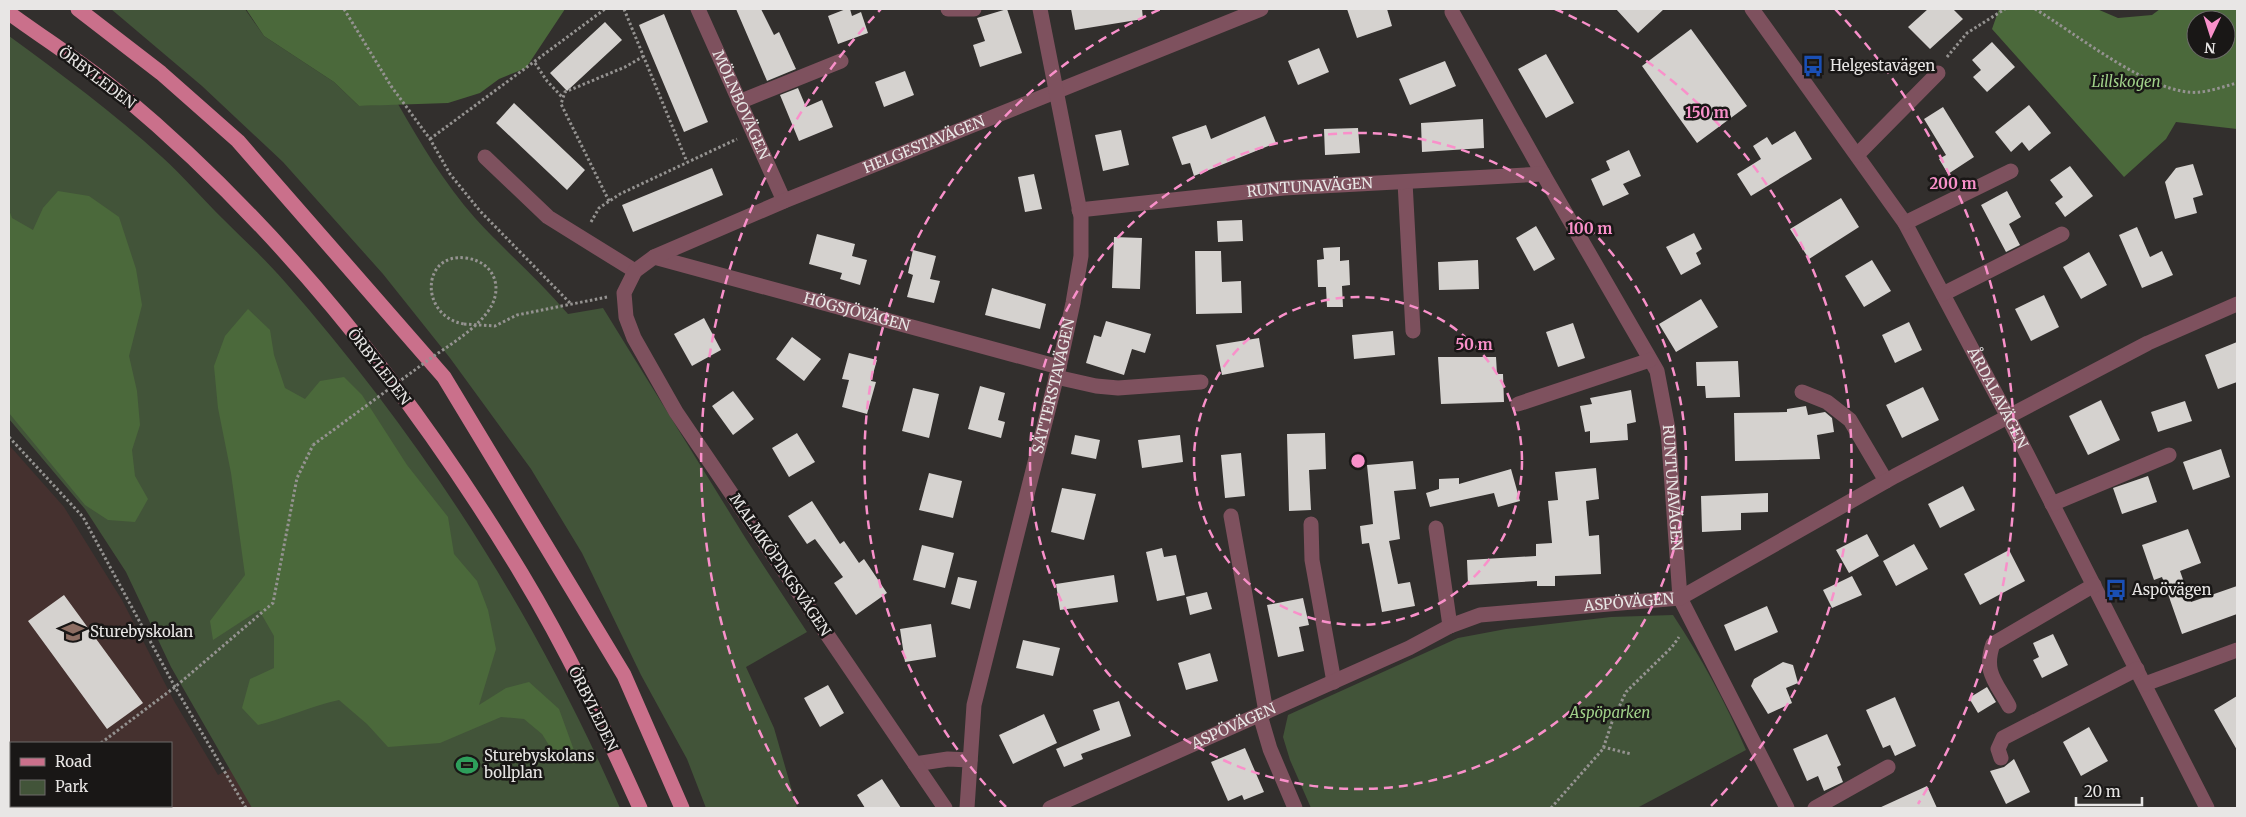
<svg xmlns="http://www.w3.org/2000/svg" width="2246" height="817" font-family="Merriweather,serif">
<rect width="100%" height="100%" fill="#322f2d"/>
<!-- education -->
<path fill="#45312f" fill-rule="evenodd" d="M 9,445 L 64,507 L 122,600 L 174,701 L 218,775 L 317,721 L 539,808 L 9,808 ZM 11,743 L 171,743 L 171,806 L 11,806 Z"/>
<!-- green -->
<path fill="#425439" d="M 111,9 L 245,9 L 264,36 L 334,82 L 359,106 L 398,104 C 421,144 444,183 475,218 C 505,251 539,280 568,314 L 603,308 L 746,539 L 807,632 L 746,667 L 774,728 L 797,808 L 706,808 L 687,759 L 641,675 L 582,553 L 531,469 L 450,358 L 383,274 L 283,162 L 202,86 Z
M 9,36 C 61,74 114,113 162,157 C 183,176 202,198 222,218 C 243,239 265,259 285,282 C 424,440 536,616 620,808 L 252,808 L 171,667 L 126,572 L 85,509 L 9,419 Z
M 1673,615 C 1701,657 1726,703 1746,750 L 1637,808 L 1311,808 L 1290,760 L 1283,737 L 1288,715 L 1458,638 L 1506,629 L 1611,617 Z"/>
<!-- forest -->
<path fill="#4b693b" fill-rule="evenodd" d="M 246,9 L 565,9 L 526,68 L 499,79 L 480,93 L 448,103 L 359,106 L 334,82 L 264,36 Z
M 1999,9 L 2097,9 L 2118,18 L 2152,15 L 2160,9 L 2237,9 L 2237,129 L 2176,122 L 2166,139 L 2124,177 L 1992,29 ZM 2196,20 L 2226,20 L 2226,50 L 2196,50 Z
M 58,191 L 89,196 L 119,217 L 136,269 L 142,305 L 129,356 L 137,391 L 140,425 L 132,450 L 135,476 L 148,499 L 135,522 L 108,520 L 85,505 L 9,413 L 9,210 L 12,218 L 33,230 L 43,208 Z
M 248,309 L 270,330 L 274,355 L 285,388 L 305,399 L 320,381 L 344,377 L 362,395 L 407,465 L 448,517 L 454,554 L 477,581 L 488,610 L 496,649 L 479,705 L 506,688 L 529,682 L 559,709 L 579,764 L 560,763 L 542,734 L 524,719 L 501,717 L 440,743 L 388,747 L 367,724 L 339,700 C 311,706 286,718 258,725 L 242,708 L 250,679 L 274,668 L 274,636 L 259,610 L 213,640 L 210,621 L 245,575 L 231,473 L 218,408 L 214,366 L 225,336 Z"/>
<!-- building -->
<path fill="#d5d2cf" d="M 736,9 L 761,9 L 774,35 L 779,32 L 796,69 L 767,81 Z
M 846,9 L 850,9 L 852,16 L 861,12 L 868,33 L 838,44 L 828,16 Z
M 1007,9 L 1022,53 L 980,67 L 973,45 L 985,41 L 977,18 Z
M 1071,9 L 1142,9 L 1143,19 L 1075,30 Z
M 1347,9 L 1387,9 L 1392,26 L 1357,38 Z
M 1616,9 L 1664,9 L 1638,33 Z
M 1928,9 L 1953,9 L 1963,19 L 1930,49 L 1908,27 Z
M 664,14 L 708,122 L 684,132 L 639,25 Z
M 605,22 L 622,40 L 567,91 L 550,73 Z
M 1691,29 L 1747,106 L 1697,143 L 1642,66 Z
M 1992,42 L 2015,67 L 1987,92 L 1973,77 L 1981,70 L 1972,60 Z
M 1319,48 L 1329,72 L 1298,85 L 1288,61 Z
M 1546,54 L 1574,103 L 1546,118 L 1518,69 Z
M 1445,61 L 1456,86 L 1410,105 L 1399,79 Z
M 905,71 L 914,95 L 884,107 L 875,82 Z
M 798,88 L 806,107 L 822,100 L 833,127 L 799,141 L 780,95 Z
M 514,103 L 585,170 L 567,190 L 496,123 Z
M 2029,105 L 2051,133 L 2029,151 L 2022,142 L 2011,152 L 1995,132 Z
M 1943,107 L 1974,157 L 1948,174 L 1939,159 L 1946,155 L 1924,119 Z
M 1265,116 L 1276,143 L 1194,176 L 1190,163 L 1182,165 L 1172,137 L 1206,125 L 1211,139 Z
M 1483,119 L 1484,148 L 1422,152 L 1421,123 Z
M 1358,128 L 1360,153 L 1325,155 L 1324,129 Z
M 1121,130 L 1129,165 L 1103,171 L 1095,135 Z
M 1795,131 L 1812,159 L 1751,196 L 1737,174 L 1761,159 L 1753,146 L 1767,137 L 1772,145 Z
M 1629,150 L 1641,176 L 1623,184 L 1629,194 L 1603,206 L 1591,179 L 1610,170 L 1606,161 Z
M 2193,164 L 2203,195 L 2193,198 L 2197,213 L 2175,219 L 2165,182 L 2176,168 Z
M 2070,166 L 2093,196 L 2065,217 L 2055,203 L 2063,197 L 2050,180 Z
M 712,168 L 723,195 L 633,232 L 622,205 Z
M 1034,174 L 1042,209 L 1025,212 L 1018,177 Z
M 2007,191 L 2021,217 L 2009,224 L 2020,245 L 2006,252 L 1981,205 Z
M 1841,198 L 1859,227 L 1809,259 L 1790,229 Z
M 1242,220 L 1243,241 L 1218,242 L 1217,221 Z
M 1536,226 L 1555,259 L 1534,271 L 1516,238 Z
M 2137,227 L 2150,257 L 2162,251 L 2173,275 L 2142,288 L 2119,235 Z
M 1694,233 L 1702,249 L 1696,253 L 1701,264 L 1681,275 L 1666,247 Z
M 817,234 L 855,244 L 852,256 L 867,260 L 860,285 L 840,279 L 842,273 L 809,264 Z
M 1114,237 L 1142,238 L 1140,289 L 1112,288 Z
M 1340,247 L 1340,261 L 1349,260 L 1350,285 L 1342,286 L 1343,307 L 1327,307 L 1326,287 L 1318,287 L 1317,260 L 1324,259 L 1323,248 Z
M 913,250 L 936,256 L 930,279 L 940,281 L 934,303 L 907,297 L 913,275 L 908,273 Z
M 1195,251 L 1221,251 L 1222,282 L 1241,281 L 1242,313 L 1196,314 Z
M 2089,252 L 2107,285 L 2081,299 L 2063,267 Z
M 1478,260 L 1479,289 L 1439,290 L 1438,262 Z
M 1872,260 L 1891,291 L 1864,307 L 1845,276 Z
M 992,288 L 1046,304 L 1040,329 L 985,315 Z
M 2044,295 L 2059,327 L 2031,341 L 2015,309 Z
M 1701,299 L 1718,327 L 1676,352 L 1659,324 Z
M 704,318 L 721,350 L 692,366 L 674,334 Z
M 1106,321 L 1151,334 L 1145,353 L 1132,349 L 1124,375 L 1086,363 L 1094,335 L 1101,337 Z
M 1909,322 L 1922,350 L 1895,363 L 1882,335 Z
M 1573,323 L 1585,358 L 1558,367 L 1546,332 Z
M 1393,331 L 1395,355 L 1354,359 L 1352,335 Z
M 792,337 L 821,359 L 804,381 L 776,359 Z
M 1259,338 L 1264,367 L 1222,375 L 1216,345 Z
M 2237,342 L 2237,382 L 2218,389 L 2205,355 Z
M 849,353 L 877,360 L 871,381 L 876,382 L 867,414 L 842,407 L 849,380 L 842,379 Z
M 1438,357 L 1496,357 L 1497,374 L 1503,374 L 1504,402 L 1441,404 Z
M 1738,361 L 1740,397 L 1706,398 L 1705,386 L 1697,386 L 1696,362 Z
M 980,386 L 1005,393 L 998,420 L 1005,422 L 1001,438 L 968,429 Z
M 1923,387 L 1939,420 L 1902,438 L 1886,405 Z
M 913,388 L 939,394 L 929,438 L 902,431 Z
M 1631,390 L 1636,422 L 1627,424 L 1628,440 L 1590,443 L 1590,431 L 1585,432 L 1580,406 L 1592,404 L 1590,398 Z
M 733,391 L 754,419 L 733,435 L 712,406 Z
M 2101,400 L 2120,440 L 2088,455 L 2069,416 Z
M 2185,401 L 2192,421 L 2158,432 L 2151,412 Z
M 1806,406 L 1808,415 L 1825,412 L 1832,418 L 1834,432 L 1817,435 L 1820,459 L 1735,461 L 1734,413 L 1787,412 L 1787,409 Z
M 797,433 L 815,462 L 789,477 L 772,448 Z
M 1325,433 L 1326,469 L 1309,470 L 1311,510 L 1289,511 L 1287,434 Z
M 1075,435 L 1100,440 L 1096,459 L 1071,454 Z
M 1180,435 L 1183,462 L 1142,468 L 1138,440 Z
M 2221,449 L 2230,477 L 2193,490 L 2183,462 Z
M 1241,453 L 1245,496 L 1225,498 L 1221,455 Z
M 1413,461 L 1416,489 L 1394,491 L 1400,539 L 1389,541 L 1398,584 L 1410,582 L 1415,606 L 1382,612 L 1369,543 L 1362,544 L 1360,526 L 1373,524 L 1367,465 Z
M 1596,468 L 1599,499 L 1586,501 L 1589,536 L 1599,535 L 1601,574 L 1555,576 L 1555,586 L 1537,586 L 1537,581 L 1468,585 L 1467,560 L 1536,556 L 1536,544 L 1552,543 L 1548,501 L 1558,500 L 1555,472 Z
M 1511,469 L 1520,501 L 1498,507 L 1494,493 L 1430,507 L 1426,493 L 1439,489 L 1439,479 L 1459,478 L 1459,484 Z
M 929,473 L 962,481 L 953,518 L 919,510 Z
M 2148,476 L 2157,502 L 2122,514 L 2113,488 Z
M 1963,486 L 1975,510 L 1940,528 L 1928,504 Z
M 1062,488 L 1096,494 L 1084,540 L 1051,532 Z
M 1768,493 L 1768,512 L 1741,513 L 1741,530 L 1702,532 L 1701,496 Z
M 812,501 L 840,544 L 844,541 L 859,563 L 864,559 L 887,593 L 856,615 L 834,583 L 843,577 L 815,539 L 807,544 L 788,516 Z
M 2188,529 L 2201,563 L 2180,571 L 2191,602 L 2237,586 L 2237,614 L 2182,634 L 2162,577 L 2154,580 L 2142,545 Z
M 1867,534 L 1879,556 L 1849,573 L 1836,550 Z
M 1914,544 L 1928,569 L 1896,586 L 1883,561 Z
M 922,545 L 954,553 L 945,588 L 913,580 Z
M 1162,548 L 1164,557 L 1176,555 L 1185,595 L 1157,601 L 1146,552 Z
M 2009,550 L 2025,581 L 1980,605 L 1964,574 Z
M 1114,575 L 1118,602 L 1060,610 L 1056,584 Z
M 1852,576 L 1862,595 L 1832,608 L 1823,590 Z
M 958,577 L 977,581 L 970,609 L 951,604 Z
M 1207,592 L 1212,609 L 1190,615 L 1186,597 Z
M 64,595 L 143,703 L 107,729 L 28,621 Z
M 1303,598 L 1309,625 L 1299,627 L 1304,651 L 1278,657 L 1267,605 Z
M 1767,606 L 1778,632 L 1735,651 L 1724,625 Z
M 931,624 L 936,657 L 905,662 L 900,629 Z
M 2053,634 L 2068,665 L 2042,678 L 2033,660 L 2039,657 L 2033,643 Z
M 1023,640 L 1060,648 L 1053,676 L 1016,668 Z
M 1210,653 L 1218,681 L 1186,690 L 1178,663 Z
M 1783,662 L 1793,665 L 1798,683 L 1786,688 L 1792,703 L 1768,714 L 1751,686 L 1754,679 Z
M 828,685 L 844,713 L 820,727 L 804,698 Z
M 1987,687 L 1996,702 L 1978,713 L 1969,698 Z
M 2237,696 L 2237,750 L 2214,710 Z
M 1895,697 L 1916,746 L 1895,756 L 1890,745 L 1883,748 L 1866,710 Z
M 1119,701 L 1131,736 L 1081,754 L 1083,759 L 1064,767 L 1056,749 L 1100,730 L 1093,710 Z
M 1044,714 L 1057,743 L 1013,764 L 999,735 Z
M 2089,727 L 2108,761 L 2081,776 L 2063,742 Z
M 1827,734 L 1841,765 L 1837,767 L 1843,782 L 1824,791 L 1818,776 L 1807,781 L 1793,749 Z
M 1245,748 L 1264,792 L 1244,800 L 1242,795 L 1228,801 L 1211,762 Z
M 2014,759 L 2030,792 L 2006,804 L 1990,771 L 2004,767 Z
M 882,779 L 901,808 L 865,808 L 857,795 Z
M 1927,786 L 1937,808 L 1879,808 Z"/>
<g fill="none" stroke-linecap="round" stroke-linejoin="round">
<!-- path -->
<path stroke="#959391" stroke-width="3" stroke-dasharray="2.5 2.5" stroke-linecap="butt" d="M 344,9 L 391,86 L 430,139 L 450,174 L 480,211 L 571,304
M 624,9 L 687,162
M 2035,9 C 2074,32 2155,98 2200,92 C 2212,91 2225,86 2237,83
M 1947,57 L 1967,33 L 2005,9
M 535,63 L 547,81 L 563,98
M 430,139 L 605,9
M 609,201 L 561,104 L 565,92 L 625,67 L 644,56
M 591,222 L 599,208 L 620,194 L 737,139
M 464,324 L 495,326 L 517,315 L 607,297
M 9,437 L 83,517 L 175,687 L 246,808
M 101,743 L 175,687 L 273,603 L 297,478 L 313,445
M 1603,747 L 1631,754
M 15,808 L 18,806
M 1551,808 L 1603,749 L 1612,722 L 1626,692 L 1672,647 L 1679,637"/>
<!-- minor -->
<g stroke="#7e515e" stroke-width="15">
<path id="s1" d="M 698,9 L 784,201"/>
<path d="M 948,9 L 974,9"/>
<path id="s2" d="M 1752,9 L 1905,223 L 2008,417 L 2207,808"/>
<path d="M 1452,12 L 1543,174"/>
<path d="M 739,102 L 841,61"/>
<path d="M 1857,155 L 1938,73"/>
<path d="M 485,157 L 548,217 L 635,271"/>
<path d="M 1405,182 L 1413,331"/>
<path id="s3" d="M 1079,210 L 1284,188 L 1543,174 L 1657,371 L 1668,429 L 1680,598 L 1787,808"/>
<path d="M 1905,223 L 2011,171"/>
<path id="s4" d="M 654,257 L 1059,367"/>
<path d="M 1943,294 L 2062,234"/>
<path d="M 1056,377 L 1096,386 L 1118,388 L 1201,382"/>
<path d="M 1802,392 L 1827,402 L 1850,420 L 1886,481"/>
<path d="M 1518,404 L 1650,360"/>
<path d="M 2052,504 L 2169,455"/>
<path d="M 1231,516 L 1266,712"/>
<path d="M 1311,524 L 1312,560 L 1334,682"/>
<path d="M 1436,528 L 1450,626"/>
<path d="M 2145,684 L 2237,650"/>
<path d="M 2009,706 C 1996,682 1983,672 1993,644 L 2094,585"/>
<path d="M 1260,715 L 1270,749 L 1295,808"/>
<path d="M 2001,758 L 1998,749 L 2003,738 L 2137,669"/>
<path d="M 915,764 L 948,759 L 970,760"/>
<path id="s5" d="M 945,808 L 676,412 L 634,338 L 626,317 L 624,293 L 635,271 L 654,257 L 784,201 L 1261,9"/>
<path id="s6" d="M 967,808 L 974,705 L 1059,367 L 1073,303 L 1081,256 L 1081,217 L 1040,9"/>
<path id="s7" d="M 1050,808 L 1409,648 L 1450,626 L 1480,615 L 1680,598 L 1895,476 L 2148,343 L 2237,304"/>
<path d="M 1815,808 L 1888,767"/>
</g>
<!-- major -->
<path stroke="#ca708b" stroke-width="15" d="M 78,9 L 161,73 L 238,141 L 444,377 L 624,675 L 682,808
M 9,13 C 46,40 86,65 122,95 C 281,228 414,396 521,573 C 567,649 604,728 640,808"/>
<!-- path-bridge -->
<path stroke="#959391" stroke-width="3" stroke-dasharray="2.5 2.5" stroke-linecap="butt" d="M 313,445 C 351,417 389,389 427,361 C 446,347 471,333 486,314 C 505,291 496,262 466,258 C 421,252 419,316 464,324"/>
</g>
<!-- distance rings -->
<g fill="none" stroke="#f990ca" stroke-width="2.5" stroke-dasharray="9 6">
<circle cx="1358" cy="461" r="164"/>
<circle cx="1358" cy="461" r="328"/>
<path d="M1006 807A493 493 0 0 1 1161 9M1555 9A493 493 0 0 1 1710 807"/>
<path d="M798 804A657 657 0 0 1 881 9M1835 9A657 657 0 0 1 1918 804"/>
</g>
<!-- icons -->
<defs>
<g id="bus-bare" transform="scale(1.725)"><path d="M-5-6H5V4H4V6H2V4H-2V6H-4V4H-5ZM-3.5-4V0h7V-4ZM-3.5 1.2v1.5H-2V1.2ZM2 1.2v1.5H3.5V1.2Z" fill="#1a4fb4" stroke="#191716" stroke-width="2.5" paint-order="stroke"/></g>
<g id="school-bare" transform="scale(1.725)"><path d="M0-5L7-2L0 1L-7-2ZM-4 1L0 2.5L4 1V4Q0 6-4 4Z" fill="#8d6e63" stroke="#191716" stroke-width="2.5" paint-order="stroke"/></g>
<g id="stadium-bare" transform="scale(1.725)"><path d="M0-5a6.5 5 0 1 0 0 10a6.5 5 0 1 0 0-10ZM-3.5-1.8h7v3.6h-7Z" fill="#2e9e5b" stroke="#191716" stroke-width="2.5" paint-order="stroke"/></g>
</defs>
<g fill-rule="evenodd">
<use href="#bus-bare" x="1813" y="66"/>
<use href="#bus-bare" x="2116" y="590"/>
<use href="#school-bare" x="73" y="632"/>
<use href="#stadium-bare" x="467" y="765"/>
</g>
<g text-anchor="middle" stroke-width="5" stroke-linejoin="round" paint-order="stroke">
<!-- poi labels -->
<g font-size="15" fill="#e8e6e5" stroke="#191716" text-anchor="start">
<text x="1830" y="71">Helgestavägen</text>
<text x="2132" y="595">Aspövägen</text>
<text x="90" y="637">Sturebyskolan</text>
<text x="484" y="761">Sturebyskolans<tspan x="484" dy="17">bollplan</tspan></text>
</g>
<!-- street labels -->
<g font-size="15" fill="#e8e6e5" stroke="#191716">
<text transform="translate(97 78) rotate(37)" y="5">ÖRBYLEDEN</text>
<text dy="5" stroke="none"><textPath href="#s1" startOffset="105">MÖLNBOVÄGEN</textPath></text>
<text dy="5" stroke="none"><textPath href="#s5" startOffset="951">HELGESTAVÄGEN</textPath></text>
<text dy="5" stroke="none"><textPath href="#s3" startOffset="232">RUNTUNAVÄGEN</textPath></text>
<text dy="5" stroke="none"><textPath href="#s4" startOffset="210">HÖGSJÖVÄGEN</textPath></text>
<text transform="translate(379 367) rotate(52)" y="5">ÖRBYLEDEN</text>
<text dy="5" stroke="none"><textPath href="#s6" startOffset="432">SÄTTERSTAVÄGEN</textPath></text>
<text dy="5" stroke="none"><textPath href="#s2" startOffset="461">ÅRDALAVÄGEN</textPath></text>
<text dy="5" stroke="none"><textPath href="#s3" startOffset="811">RUNTUNAVÄGEN</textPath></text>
<text transform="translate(780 565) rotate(56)" y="5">MALMKÖPINGSVÄGEN</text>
<text dy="5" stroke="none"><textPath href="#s7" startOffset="621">ASPÖVÄGEN</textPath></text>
<text transform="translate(593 709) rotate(64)" y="5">ÖRBYLEDEN</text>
<text dy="5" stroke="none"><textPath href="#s7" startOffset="201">ASPÖVÄGEN</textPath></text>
</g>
<!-- park labels -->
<g font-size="15" font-style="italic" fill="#a0d089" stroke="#191716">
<text x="2126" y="87">Lillskogen</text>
<text x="1610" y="718">Aspöparken</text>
</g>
</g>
<circle cx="1358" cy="461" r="8" fill="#f990ca" stroke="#191716" stroke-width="2.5"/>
<g font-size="15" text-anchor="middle" font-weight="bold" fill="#f990ca" stroke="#191716" stroke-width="5" stroke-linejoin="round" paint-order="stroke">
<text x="1707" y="118">150 m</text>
<text x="1953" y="189">200 m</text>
<text x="1590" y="234">100 m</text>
<text x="1474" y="350">50 m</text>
</g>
<!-- border -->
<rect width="2246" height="817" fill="none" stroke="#e8e6e5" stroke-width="20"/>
<!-- legend -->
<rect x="10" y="742" width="162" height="65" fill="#191716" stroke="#6c6a69"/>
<rect x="20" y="758" width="25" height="8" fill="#ca708b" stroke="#6c6a69"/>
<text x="55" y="767" font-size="15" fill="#e8e6e5">Road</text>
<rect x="20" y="780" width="25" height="15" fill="#425439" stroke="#6c6a69"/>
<text x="55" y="792" font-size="15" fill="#e8e6e5">Park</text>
<!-- north arrow -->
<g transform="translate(2211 35) rotate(184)"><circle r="24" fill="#191716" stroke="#6c6a69"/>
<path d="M0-4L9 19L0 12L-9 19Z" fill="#f990ca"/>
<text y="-8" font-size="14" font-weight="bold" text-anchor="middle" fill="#e8e6e5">N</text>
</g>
<!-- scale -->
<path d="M2076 797v8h66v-8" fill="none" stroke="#e8e6e5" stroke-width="2.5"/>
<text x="2084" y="797" font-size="15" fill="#e8e6e5" stroke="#191716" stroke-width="4" paint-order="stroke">20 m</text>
</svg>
